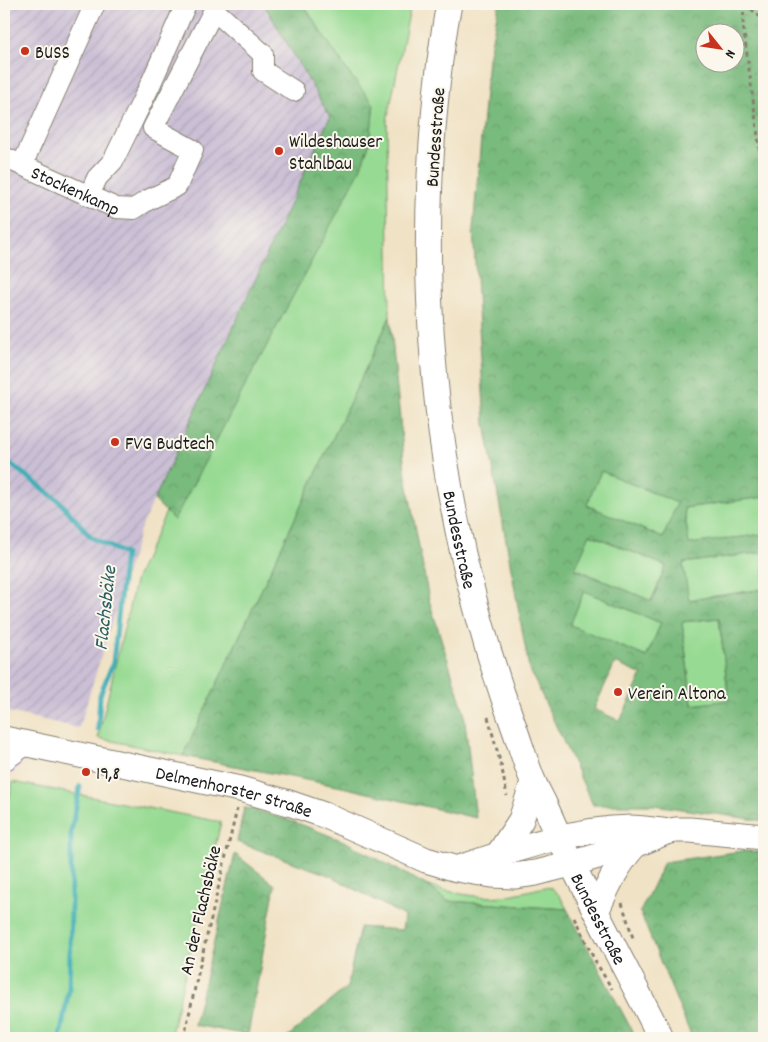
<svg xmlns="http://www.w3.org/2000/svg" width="768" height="1042" font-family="Dekko,sans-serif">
<defs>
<pattern id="industrial-furrows" width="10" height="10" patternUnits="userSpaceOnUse" patternTransform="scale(1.25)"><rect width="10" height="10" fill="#cbbfd5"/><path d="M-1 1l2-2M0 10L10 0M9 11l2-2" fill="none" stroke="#aea4b6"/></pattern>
<pattern id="forest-crowns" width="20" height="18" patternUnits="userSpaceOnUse" patternTransform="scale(1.25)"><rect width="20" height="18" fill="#79ba7d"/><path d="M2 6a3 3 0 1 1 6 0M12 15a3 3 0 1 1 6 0" fill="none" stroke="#689f6b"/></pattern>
</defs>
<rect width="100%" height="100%" fill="#fbf7ec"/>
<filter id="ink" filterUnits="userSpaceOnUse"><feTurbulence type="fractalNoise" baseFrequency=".02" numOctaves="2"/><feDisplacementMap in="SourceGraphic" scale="10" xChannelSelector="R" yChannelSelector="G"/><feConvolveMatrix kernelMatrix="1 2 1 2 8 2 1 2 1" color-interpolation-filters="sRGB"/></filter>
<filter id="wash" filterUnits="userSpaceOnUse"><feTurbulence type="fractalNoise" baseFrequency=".0096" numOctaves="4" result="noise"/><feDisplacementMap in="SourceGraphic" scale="20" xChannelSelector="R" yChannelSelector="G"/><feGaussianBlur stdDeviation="1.12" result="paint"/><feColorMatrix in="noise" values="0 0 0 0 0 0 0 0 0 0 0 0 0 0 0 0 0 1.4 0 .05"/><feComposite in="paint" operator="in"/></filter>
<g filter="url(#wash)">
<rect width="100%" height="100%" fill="#f0e2c5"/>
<!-- built -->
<path fill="#ebd1eb" d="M 4,758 L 25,762 L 4,782 Z"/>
<!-- industrial -->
<path fill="url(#industrial-furrows)" d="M 4,4 L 264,4 L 330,117 L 140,530 L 79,728 L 4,711 Z"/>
<!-- grass -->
<path fill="#97da93" stroke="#5a7b58" d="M 303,4 L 411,4 L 387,121 L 390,317 L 183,756 L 98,738 L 136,578 L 166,512 L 174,519 L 373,104 L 348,72 Z
M 601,471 L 678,503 L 663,538 L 586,505 Z
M 764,497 L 764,534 L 689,545 L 684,508 Z
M 589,534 L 666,566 L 651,601 L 575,568 Z
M 764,552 L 764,589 L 688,600 L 683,563 Z
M 584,591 L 661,623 L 646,658 L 570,625 Z
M 719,618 L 729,701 L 692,705 L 682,622 Z
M 13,782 L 221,822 L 170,1038 L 4,1038 L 4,821 Z
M 428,886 C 451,892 477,899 502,896 C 517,894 531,890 545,887 L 552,888 L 560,896 L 567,909 L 447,901 Z"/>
<!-- forest -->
<path fill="url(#forest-crowns)" stroke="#4a6b4c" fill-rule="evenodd" d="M 264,4 L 303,4 L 348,72 L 374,104 L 370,142 L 359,172 L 174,520 L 154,500 L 330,117 Z
M 499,4 L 764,4 L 764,497 L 684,508 L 689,544 L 764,534 L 764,552 L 683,563 L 689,600 L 764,589 L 764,609 L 760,610 L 764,647 L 764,821 L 654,805 L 593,805 L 529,668 L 485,424 L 473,229 L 488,59 ZM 736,32 L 736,62 L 706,62 L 706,32 ZM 601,471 L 677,503 L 663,538 L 587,505 ZM 590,534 L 666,566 L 652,601 L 575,569 ZM 584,591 L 661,623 L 647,657 L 570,625 ZM 719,618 L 729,700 L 692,705 L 682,622 ZM 615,663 L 642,675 L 620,721 L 594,709 Z
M 390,317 L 405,471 L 429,600 L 464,712 L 476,818 L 342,787 L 183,756 Z
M 244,808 L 253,809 L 300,824 L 346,842 L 428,886 L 447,901 L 567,909 L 636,1038 L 286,1038 L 347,987 L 360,927 L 402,930 L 404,916 L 331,876 L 237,842 Z
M 742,851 L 764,852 L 764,1038 L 692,1038 L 640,912 L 664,862 Z
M 235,854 L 275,885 L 248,1035 L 194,1025 Z"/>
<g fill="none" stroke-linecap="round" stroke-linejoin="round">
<!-- stream -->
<path stroke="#3daeb6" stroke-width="5" d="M 4,459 L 59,501 L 91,537 L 125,554 L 113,663 L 100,695 L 98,729
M 60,1038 L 69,988 L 71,911 L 71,832 L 80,786"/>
</g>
</g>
<g filter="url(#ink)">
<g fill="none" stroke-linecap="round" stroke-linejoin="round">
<!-- minor casing -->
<g stroke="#867f70" stroke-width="22">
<g id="minor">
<path id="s1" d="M 4,157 L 116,208 L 134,209 L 148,200 L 177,186 L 193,150 L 153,128 L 214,10 L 263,54 L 263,71 L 294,91"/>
<path d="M 22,165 L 95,4"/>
<path d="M 89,196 L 97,178 L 113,161 L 151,83 L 186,4"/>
<path d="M 4,761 L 27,744"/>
</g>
</g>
<!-- major casing -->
<g stroke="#867f70" stroke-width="27">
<g id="major">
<path id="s2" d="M 449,4 C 438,61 433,118 430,176 C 421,365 450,553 515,730 C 521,747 526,764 533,781 C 537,791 543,800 547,810 C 581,888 623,962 661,1038"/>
<path id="s3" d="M 4,739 L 240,789 L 289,803 L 324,815 L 426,860 L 457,869 L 492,875 L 514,876 L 536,873 L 571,864 L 635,845 L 666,832 L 676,830 L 690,830 L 764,837"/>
<path d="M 498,855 L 521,820 L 533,782"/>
<path d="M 459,868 C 515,849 572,829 631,828 C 641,828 651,830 662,831"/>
<path d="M 596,912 C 607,888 616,866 635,845"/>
</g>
</g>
<!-- path -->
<path stroke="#867f70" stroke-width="3" stroke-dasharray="4 4" stroke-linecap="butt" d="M 744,4 L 743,25 L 758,136 L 764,192
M 745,4 L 764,20
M 488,717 L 502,769 L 507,796
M 622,903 L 633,938
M 574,917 L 594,959 L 612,989
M 184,1038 L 199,969 L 237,809"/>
<!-- minor -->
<use href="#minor" stroke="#fff" stroke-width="20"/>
<!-- major -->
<use href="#major" stroke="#fff" stroke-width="25"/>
</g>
</g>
<!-- markers -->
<g fill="#c8321e" stroke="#fbf7ec" stroke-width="2">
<circle cx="25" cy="51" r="5"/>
<circle cx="279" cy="151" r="5"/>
<circle cx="115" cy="442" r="5"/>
<circle cx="618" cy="692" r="5"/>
<circle cx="86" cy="772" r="5"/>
</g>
<g text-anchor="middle" stroke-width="4" stroke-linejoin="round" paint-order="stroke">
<!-- poi labels -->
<g font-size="19" fill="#1c1c1c" stroke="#fbf7ec" text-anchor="start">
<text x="35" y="58">BUSS</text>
<text x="289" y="147">Wildeshauser<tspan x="289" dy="22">Stahlbau</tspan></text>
<text x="125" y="449">FVG Budtech</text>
<text x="628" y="699">Verein Altona</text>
<text x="96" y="779">19,8</text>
</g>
<!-- street labels -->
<g font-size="19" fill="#1c1c1c" stroke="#fbf7ec">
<text transform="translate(434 137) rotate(-86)" y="7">Bundesstraße</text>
<text dy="7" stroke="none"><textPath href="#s1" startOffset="79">Stockenkamp</textPath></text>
<text dy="7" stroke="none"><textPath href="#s2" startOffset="539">Bundesstraße</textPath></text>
<text dy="7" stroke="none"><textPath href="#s3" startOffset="236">Delmenhorster Straße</textPath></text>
<text transform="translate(199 910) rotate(-77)" y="7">An der Flachsbäke</text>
<text dy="7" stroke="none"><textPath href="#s2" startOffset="944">Bundesstraße</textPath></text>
</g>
<!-- water labels -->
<g font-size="20" font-style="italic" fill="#2b5e61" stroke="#fbf7ec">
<text transform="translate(104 608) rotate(-84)" y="7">Flachsbäke</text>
</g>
</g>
<!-- margin -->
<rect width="768" height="1042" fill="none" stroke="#fbf7ec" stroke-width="20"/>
<!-- north arrow -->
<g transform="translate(720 48) rotate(120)"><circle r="24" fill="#fbf7ec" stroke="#a29f99"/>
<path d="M0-4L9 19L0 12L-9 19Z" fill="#c8321e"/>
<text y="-8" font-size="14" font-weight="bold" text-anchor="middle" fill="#1c1c1c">N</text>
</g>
</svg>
